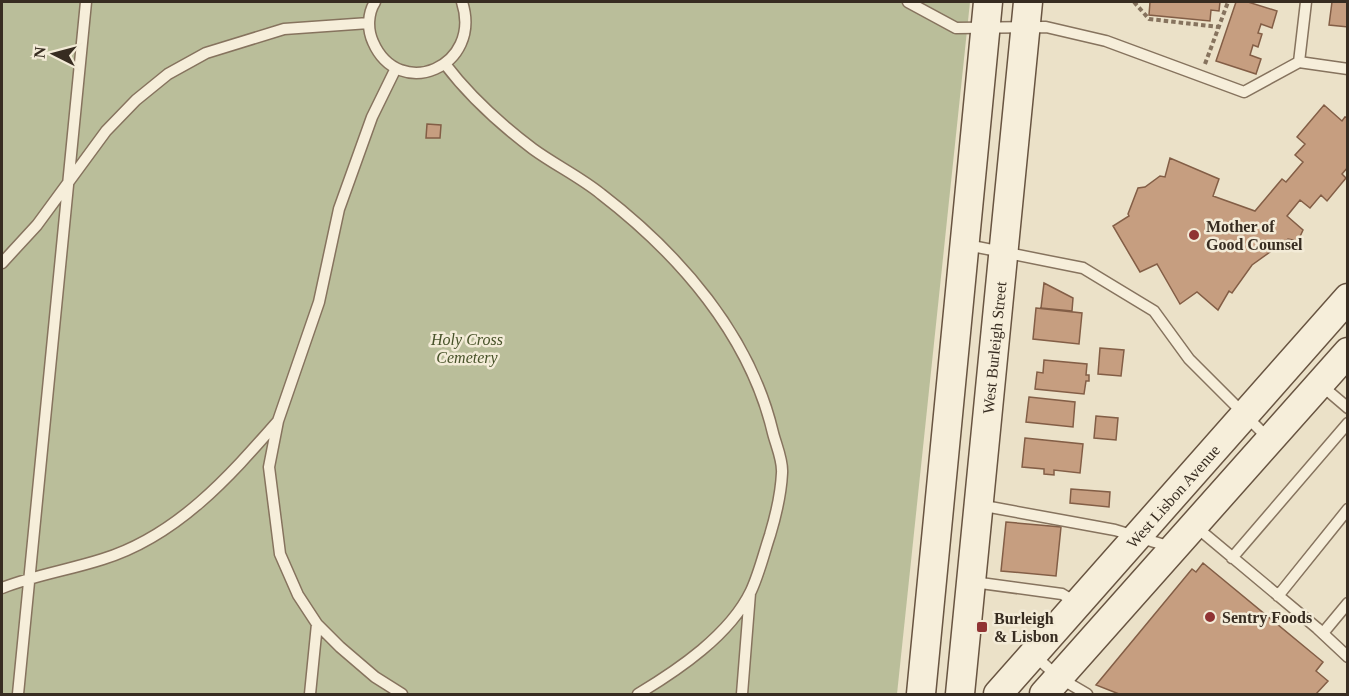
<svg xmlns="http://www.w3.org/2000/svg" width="1349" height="696" font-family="Georgia,serif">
<rect width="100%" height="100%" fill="#ebe1c8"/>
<!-- cemetery -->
<path fill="#babe9a" d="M 2,2 L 970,2 L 897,694 L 2,694 Z"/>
<!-- building -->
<path fill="#c69e80" stroke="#835e46" stroke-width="1.5" d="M 1150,2 L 1220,2 L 1219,11 L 1211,10 L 1210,21 L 1149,15 Z
M 1236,2 L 1248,2 L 1277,11 L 1272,28 L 1261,24 L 1258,33 L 1262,34 L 1258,47 L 1253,45 L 1250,55 L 1261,59 L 1256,74 L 1216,61 Z
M 1332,2 L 1348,2 L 1348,27 L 1329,25 Z
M 1324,105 L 1342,121 L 1345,117 L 1348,118 L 1348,167 L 1342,174 L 1346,178 L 1327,201 L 1321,195 L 1310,208 L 1300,200 L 1287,216 L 1303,230 L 1298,241 L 1288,239 L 1252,265 L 1232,293 L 1229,291 L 1218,310 L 1197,292 L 1180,304 L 1157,264 L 1140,272 L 1113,226 L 1129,216 L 1128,214 L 1138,188 L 1145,187 L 1160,176 L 1165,177 L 1170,158 L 1219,179 L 1213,196 L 1255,211 L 1282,179 L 1286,182 L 1303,162 L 1295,155 L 1305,144 L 1297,137 Z
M 427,124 L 441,125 L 440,138 L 426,138 Z
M 1044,283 L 1073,298 L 1072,311 L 1041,308 Z
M 1036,308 L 1082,313 L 1079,344 L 1033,339 Z
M 1100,348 L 1124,350 L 1121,376 L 1098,374 Z
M 1044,360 L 1087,364 L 1086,375 L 1089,375 L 1089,381 L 1086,381 L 1084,394 L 1035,389 L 1037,372 L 1043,373 Z
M 1029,397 L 1075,402 L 1073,427 L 1026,422 Z
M 1096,416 L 1118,418 L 1116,440 L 1094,438 Z
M 1025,438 L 1083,444 L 1080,473 L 1054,470 L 1054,475 L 1044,474 L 1044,469 L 1022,467 Z
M 1071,489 L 1110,492 L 1109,507 L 1070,503 Z
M 1006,522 L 1061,527 L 1056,576 L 1001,571 Z
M 1203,563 L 1323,662 L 1316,671 L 1328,681 L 1316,694 L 1119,694 L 1096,685 L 1192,569 L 1196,572 Z"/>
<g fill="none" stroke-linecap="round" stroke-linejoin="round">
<!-- service casing -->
<g stroke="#86735e" stroke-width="13">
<path id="service" d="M 375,2 C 368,13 367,29 373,42 C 399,102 483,67 462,2
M 908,2 L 956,28 L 1046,27 L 1106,41 L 1244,92 L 1299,62 L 1306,2
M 1299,62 L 1348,69
M 445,64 C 470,97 500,124 533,149 C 555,165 580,177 601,194 C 679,254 750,335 773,433 C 776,445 783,460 782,473 C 781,494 776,515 770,535 C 764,553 759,574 751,591 C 730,635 678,670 638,694
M 396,68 L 372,117 L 339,209 L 319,302 L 278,421 L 269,467 L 280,554 L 298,595 L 317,624 L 340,647 L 375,677 L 402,694
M 967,245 L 1083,268 L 1154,311 L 1189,359 L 1269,439
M 2,263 L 37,225 L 106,131 L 136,100 L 168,74 L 206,53 L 284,29 L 369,23
M 1321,385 L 1348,408
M 979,505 L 1115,530 L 1171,547
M 1195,526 L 1317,628 L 1348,657
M 1232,558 L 1348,423
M 973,582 L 1062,594 L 1077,603
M 2,588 C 35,575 69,570 103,559 C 177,536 229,477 278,421
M 1278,596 L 1348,509
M 1323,633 L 1348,603
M 1033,654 L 1058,677 L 1087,694
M 18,694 L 86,2
M 310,694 L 317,624
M 742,694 L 750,593"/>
</g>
<!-- secondary casing -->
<g stroke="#685441" stroke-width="31">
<g id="secondary">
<path d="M 921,694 L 988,2"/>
<path id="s1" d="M 960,694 L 1028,2"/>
<path id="s2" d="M 998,694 L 1348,298"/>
<path d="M 1044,694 L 1348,352"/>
</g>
</g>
<!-- path -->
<path stroke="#86735e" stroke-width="4" stroke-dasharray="4.5 3" stroke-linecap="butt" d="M 1134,2 L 1149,19 L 1219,27
M 1205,64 L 1228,2"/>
<!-- service -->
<use href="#service" stroke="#f6eeda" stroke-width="10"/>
<!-- secondary -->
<use href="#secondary" stroke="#f6eeda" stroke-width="28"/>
</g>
<!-- markers -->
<g fill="#903333" stroke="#f3ebd7" stroke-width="2">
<circle cx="1194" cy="235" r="6"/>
<circle cx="1210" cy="617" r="6"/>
<rect x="976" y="621" width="12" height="12" rx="3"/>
</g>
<g text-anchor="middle" stroke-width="5" stroke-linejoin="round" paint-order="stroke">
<!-- poi labels -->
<g font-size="16" font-weight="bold" fill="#372c21" stroke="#f3ebd7" text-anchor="start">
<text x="1206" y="232">Mother of<tspan x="1206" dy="18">Good Counsel</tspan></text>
<text x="1222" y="623">Sentry Foods</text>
<text x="994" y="624">Burleigh<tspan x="994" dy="18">&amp; Lisbon</tspan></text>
</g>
<!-- park labels -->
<g font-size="16" font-style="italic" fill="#475229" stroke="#f3ebd7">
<text x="467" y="345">Holy Cross<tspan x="467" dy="18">Cemetery</tspan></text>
</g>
<!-- street labels -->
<g font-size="16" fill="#372c21" stroke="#f3ebd7">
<text dy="6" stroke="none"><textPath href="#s1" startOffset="348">West Burleigh Street</textPath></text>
<text dy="6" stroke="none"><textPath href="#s2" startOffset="264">West Lisbon Avenue</textPath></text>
</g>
</g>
<!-- border -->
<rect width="1349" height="696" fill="none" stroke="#372c21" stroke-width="6"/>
<!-- north arrow -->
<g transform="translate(54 54) rotate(276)" stroke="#f3ebd7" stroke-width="4.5" paint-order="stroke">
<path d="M0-4.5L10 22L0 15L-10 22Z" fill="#372c21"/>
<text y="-9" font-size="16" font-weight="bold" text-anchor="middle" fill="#372c21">N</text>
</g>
</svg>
